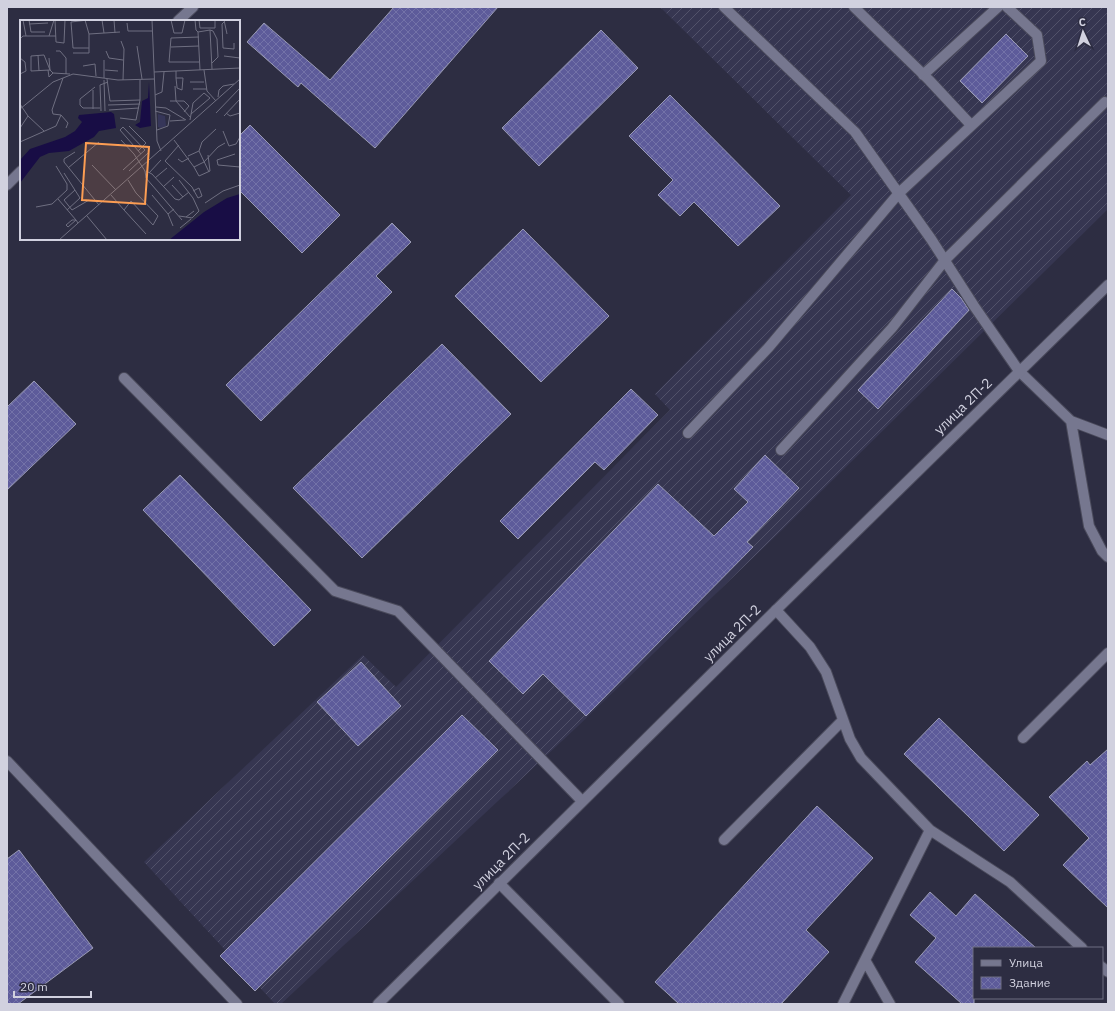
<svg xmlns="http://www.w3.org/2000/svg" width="1115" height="1011" font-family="'IBM Plex Sans',sans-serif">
<defs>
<pattern id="industrial-furrows" width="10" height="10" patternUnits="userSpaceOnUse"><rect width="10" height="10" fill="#363651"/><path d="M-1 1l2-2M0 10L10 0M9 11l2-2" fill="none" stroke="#52526a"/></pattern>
<pattern id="building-cross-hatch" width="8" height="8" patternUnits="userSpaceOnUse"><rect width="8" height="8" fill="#5d5b9a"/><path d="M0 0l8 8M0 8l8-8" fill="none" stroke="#7372a8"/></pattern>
</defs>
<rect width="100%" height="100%" fill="#2d2d42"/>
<!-- industrial -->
<path fill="url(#industrial-furrows)" d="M 660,7 L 1108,7 L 1108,209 L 782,530 L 578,726 L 281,1004 L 275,1004 L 144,862 L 363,655 L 396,687 L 670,410 L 655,394 L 851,195 Z"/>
<!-- building -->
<path fill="url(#building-cross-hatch)" stroke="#9a9bb5" d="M 394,7 L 498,7 L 375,148 L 301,83 L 298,87 L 247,42 L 264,23 L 330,80 Z
M 601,30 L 638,68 L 539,166 L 502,128 Z
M 1006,34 L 1028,56 L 982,103 L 960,81 Z
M 670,95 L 780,206 L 738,246 L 694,202 L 680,216 L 658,195 L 673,180 L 629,136 Z
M 250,125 L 340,215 L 302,253 L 239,190 L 239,136 Z
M 392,223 L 411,242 L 376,276 L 392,292 L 261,421 L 226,385 Z
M 523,229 L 609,316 L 541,382 L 455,296 Z
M 952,289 L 961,298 L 969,310 L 878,409 L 858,390 Z
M 442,344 L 511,414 L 362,558 L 293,488 Z
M 34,381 L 76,424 L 7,490 L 7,407 Z
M 631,389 L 658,415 L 604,470 L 595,462 L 518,539 L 500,521 Z
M 765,455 L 799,488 L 747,542 L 753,547 L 586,716 L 543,674 L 523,694 L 489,661 L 658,484 L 714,536 L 748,502 L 734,489 Z
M 180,475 L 311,610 L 274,646 L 143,510 Z
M 361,662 L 401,706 L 358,746 L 317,702 Z
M 462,715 L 498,750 L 255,991 L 220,956 Z
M 939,718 L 1039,815 L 1004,851 L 904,754 Z
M 1108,749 L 1108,908 L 1063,865 L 1089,838 L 1049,797 L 1087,761 L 1090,765 Z
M 817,806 L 873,858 L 806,930 L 829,952 L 781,1004 L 679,1004 L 655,982 Z
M 19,850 L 93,948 L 18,1004 L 7,1004 L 7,859 Z
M 930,892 L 956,916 L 975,894 L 1036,948 L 974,948 L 974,1004 L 962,1004 L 915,962 L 936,938 L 910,915 Z"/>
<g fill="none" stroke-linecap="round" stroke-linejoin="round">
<!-- service casing -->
<g stroke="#4a4a5b" stroke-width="12">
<path id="service" d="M 724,7 L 855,132 L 931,239 L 974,306 L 1019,371 L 1071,421 L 1089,526 L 1102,551 L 1108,557
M 854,7 L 929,80 L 971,125
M 178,21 L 193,7
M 923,75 L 998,7
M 7,185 L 21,171
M 124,378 L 335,591 L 398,611 L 582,801
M 1071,421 L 1108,435
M 688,433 L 769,347 L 899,193 L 1041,61 L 1037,35 L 1007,7
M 781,450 L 892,328 L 945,260 L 1105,102
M 776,610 L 810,647 L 826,672 L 850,739 L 861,758 L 930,830 L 1010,882 L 1082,948
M 1023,738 L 1108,653
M 7,761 L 237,1004
M 724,840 L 843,720
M 499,883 L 619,1004
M 865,960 L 930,830
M 1102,967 L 1108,972
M 843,1004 L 865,960 L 890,1004"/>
</g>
<!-- secondary casing -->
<g stroke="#4a4a5b" stroke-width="12">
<path id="secondary" d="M 378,1004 L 776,610 L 1108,285"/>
</g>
<!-- service -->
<use href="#service" stroke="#76778f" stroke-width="10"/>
<!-- secondary -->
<use href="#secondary" stroke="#76778f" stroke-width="10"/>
</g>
<g text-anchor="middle" stroke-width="3" stroke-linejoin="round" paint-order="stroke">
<!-- street labels -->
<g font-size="14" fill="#d1d1df" stroke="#2d2d42">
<text transform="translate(963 406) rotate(-44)" y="5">улица 2П-2</text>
<text transform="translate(732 633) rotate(-45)" y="5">улица 2П-2</text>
<text transform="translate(501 861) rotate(-45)" y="5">улица 2П-2</text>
</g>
</g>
<!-- overview -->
<g transform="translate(20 20)">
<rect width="220" height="220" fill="#2d2d42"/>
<path d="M 138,94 L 145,96 L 146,106 L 141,108 L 138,107 Z" fill="#363659"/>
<path d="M 129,62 L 131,106 L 120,108 L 115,105 L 120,102 L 122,81 L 128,78 ZM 91,92 L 94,94 L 96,108 L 79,111 L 74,117 L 49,131 L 29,133 L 20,137 L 0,163 L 0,140 L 10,129 L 45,117 L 55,111 L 62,102 L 58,98 L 59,95 ZM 220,174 L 220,220 L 149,220 L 184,192 L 207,178 Z" fill="#180d45"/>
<path fill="none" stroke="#6f6f81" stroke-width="1" d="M 3,0 L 6,16M 9,0 L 11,12 L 25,12M 35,0 L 36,22 L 44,23 L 45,0M 65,0 L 69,14M 68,0 L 51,2 L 53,28 L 69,28M 82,0 L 84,13M 94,0 L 95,13M 132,0 L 137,121 L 141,131M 151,0 L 154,13 L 162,13 L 165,0M 175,0 L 176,10 L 178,12 L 180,50M 179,0 L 180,8 L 195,8 L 195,0M 204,0 L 207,14M 205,1 L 202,4 L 203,28 L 214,29 L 214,23M 107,3 L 108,11 L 132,11M 9,4 L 28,3M 190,10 L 193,11 L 197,19 L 198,37 L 192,43M 178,12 L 190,10 L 192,49M 29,16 L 34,0M 179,17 L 151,18 L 149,42 L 179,42M 0,19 L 3,16 L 36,16M 101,21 L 104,29 L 103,60M 117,26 L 122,59M 151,27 L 179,26M 36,31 L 40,31 L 46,38 L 46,54M 86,31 L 89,38 L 103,40M 53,33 L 69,33 L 69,14 L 100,12M 18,35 L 19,51M 24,35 L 30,50 L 11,51 L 11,36 ZM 204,36 L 220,38M 0,38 L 5,42 L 6,51 L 0,54M 29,38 L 30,50 L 33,53 L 50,54M 63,46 L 75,44 L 76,56M 28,50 L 29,57 L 33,53M 85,50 L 98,51M 184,50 L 187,71 L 196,81M 156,51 L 156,58 L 157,67 L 157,68 L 162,70 L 163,58 L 156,58M 134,52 L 220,48M 84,58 L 84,40M 87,59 L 90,81 L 120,80 L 120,60M 84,60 L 85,91M 170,62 L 184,62M 155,66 L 156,81 L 170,97M 75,67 L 60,79 L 60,85 L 63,88 L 80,88M 173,69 L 187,69M 135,75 L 142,72 L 144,52M 198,77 L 199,70 L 203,66 L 214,64M 150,81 L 164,81 L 169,86 L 164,92M 0,84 L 8,96 L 24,111M 88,85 L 120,84M 136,87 L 146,88 L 166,100M 0,89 L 33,62 L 53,54 L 98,60 L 134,59M 73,89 L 73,70M 89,90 L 119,88M 81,91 L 80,65 L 88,62M 135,91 L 150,95 L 148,106 L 137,110M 196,93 L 220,68M 206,93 L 210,96 L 220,93M 171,94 L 190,78M 41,95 L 48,103 L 46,108M 204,96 L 220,79M 100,98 L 116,100 L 120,80M 170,100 L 173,83 L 184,73 L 190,78M 150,101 L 165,100M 109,106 L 126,123 L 118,131M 0,108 L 8,96M 203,111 L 209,126 L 216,124 L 220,117M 101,120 L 114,134 L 125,151 L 126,158 L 162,200M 154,120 L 174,147 L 184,142 L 198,127 L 205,123M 0,122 L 36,106 L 41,95 L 33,94 L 32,90 L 43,58M 159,125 L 145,141 L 172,167 L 178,178 L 182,176 L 179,168 L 173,171M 179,131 L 182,122 L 196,109M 55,132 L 44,139 L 44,142 L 79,185M 215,134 L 197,140 L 198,145 L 220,147M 168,136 L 179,131 L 189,152M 158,139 L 162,142 L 169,138M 72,145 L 96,170M 174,147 L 179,156 L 190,151 L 188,135M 48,148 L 79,122M 103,150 L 125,130 L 103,107 L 100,110 L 121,134M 109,151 L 128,133M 126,151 L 132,154 L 155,179 L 159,180 L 169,172M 44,153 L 60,178 L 47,190M 129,153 L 141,140M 135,158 L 147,148M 159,160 L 173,178 L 179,191 L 172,198 L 166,197M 152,165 L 163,177M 143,167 L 154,157M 55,170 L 44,180 L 52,190 L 69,180M 91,175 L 104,190 L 111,181 L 133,205 L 138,196 L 116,173 L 108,160M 132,175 L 148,194 L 154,189M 38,179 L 56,200 L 48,207 L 46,205 L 52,200 L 56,200 L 58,203M 185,183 L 203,171 L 220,165M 16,187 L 32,184 L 47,170 L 47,164 L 36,146M 104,190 L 126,214M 148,194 L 153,206M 67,196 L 87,220M 159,196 L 166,197 L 174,191M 160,208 L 171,199M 39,220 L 220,59"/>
<path fill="#fc9d53" fill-opacity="0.15" stroke="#fc9d53" stroke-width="2" d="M 66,123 L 129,127 L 125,184 L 62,180 Z"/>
<rect width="220" height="220" fill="none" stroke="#d1d1df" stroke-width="2"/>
</g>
<!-- border -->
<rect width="1115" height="1011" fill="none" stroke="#d1d1df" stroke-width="16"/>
<!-- legend -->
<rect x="973" y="947" width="130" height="52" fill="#2d2d42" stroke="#6f6f81"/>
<rect x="981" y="960" width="20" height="6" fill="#76778f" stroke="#6f6f81"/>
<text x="1009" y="967" font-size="12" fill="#d1d1df">Улица</text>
<rect x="981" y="977" width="20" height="12" fill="url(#building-cross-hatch)" stroke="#6f6f81"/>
<text x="1009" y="987" font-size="12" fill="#d1d1df">Здание</text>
<!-- north arrow -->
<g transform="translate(1083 32) rotate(356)" stroke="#2d2d42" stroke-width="3" paint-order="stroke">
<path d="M0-3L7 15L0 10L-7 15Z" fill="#d1d1df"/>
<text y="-6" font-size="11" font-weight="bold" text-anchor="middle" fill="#d1d1df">С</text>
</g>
<!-- scale -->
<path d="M14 991v6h77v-6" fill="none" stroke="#d1d1df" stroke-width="2"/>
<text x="20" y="991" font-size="12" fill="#d1d1df" stroke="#2d2d42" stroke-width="3" paint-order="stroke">20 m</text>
</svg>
